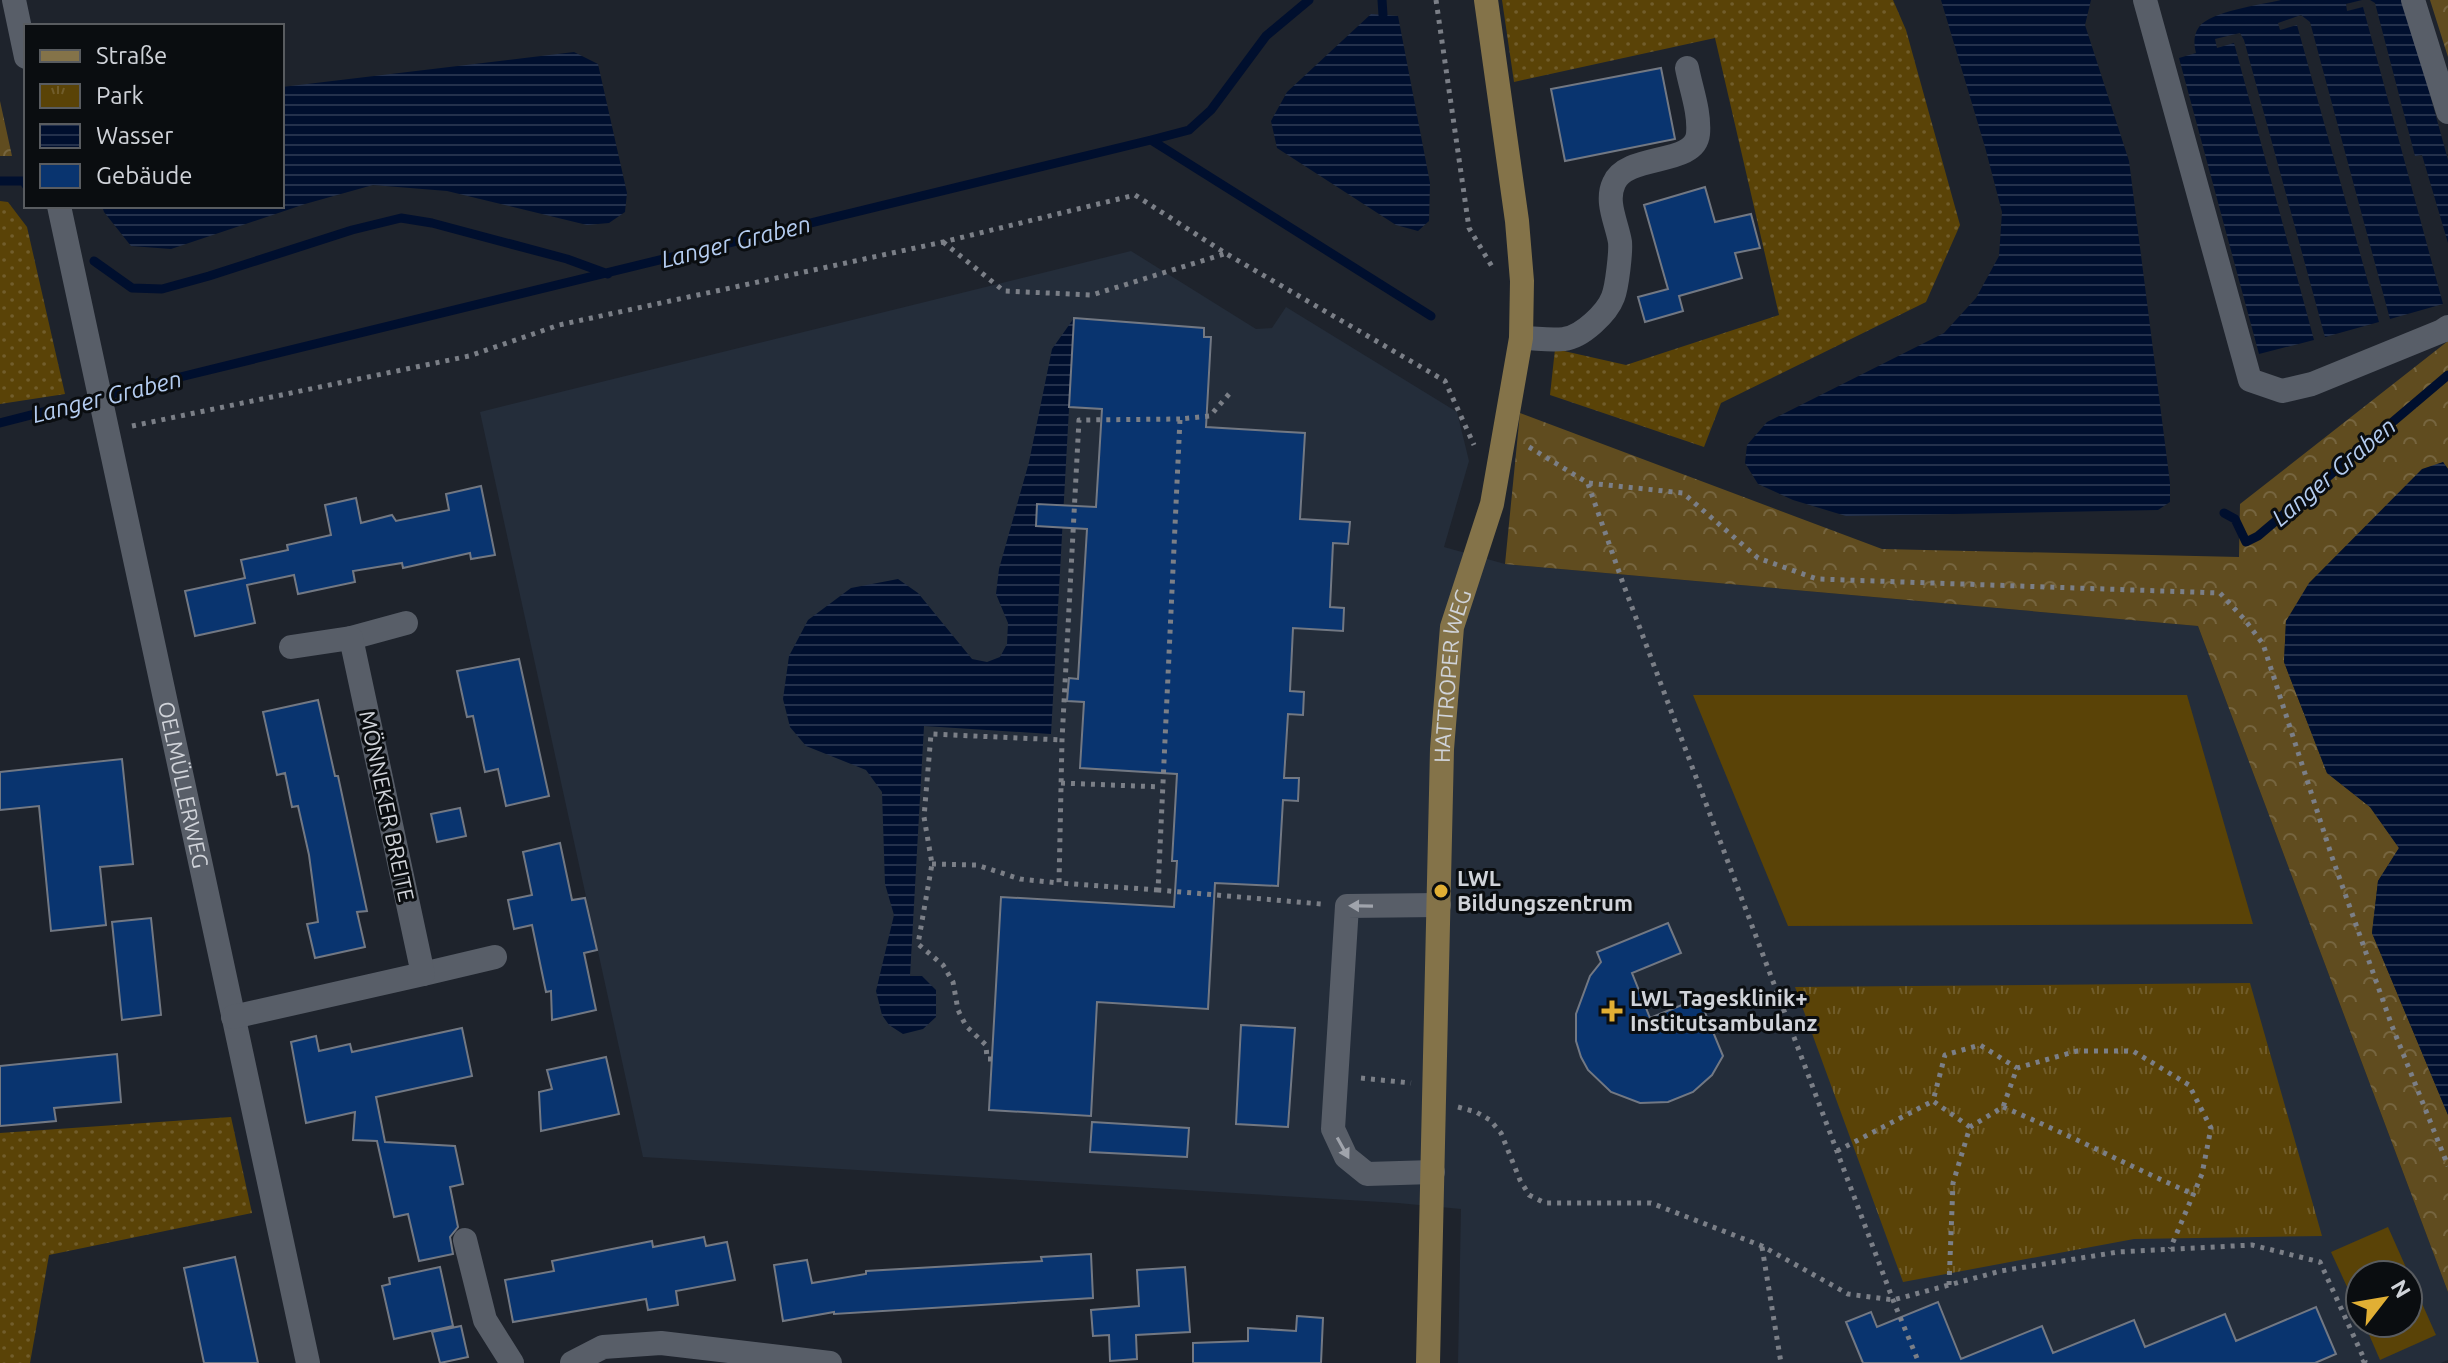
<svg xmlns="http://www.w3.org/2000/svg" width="2448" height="1363" font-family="Ubuntu,sans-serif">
<defs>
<pattern id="grass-dots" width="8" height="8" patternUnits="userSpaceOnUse" patternTransform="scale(2)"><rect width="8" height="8" fill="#5a4307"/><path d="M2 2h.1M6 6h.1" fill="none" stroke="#715d2b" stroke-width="1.8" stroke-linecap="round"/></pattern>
<pattern id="forest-crowns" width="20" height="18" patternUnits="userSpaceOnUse" patternTransform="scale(2)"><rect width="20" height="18" fill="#604c1f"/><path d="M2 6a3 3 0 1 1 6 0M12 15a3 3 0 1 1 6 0" fill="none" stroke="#76653f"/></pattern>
<pattern id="park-tufts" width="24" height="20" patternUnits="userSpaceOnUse" patternTransform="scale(2)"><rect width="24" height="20" fill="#5a4307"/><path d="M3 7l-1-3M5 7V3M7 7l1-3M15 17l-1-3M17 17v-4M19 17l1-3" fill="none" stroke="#715d2b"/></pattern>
<pattern id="water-rules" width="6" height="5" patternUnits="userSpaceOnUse" patternTransform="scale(2)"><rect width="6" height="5" fill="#000f2e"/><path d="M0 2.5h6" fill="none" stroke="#24314c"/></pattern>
</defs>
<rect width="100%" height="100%" fill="#1e232c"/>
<!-- built -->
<path fill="#242d3a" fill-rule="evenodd" d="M 1131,251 L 1256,329 L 1272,328 L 1286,307 L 1457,412 L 1469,461 L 1444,547 L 1505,564 L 2198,626 L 2448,1292 L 2448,1360 L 2441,1363 L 1458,1363 L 1461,1209 L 1398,1203 L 643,1157 L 480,412 ZM 2360,1275 L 2408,1275 L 2408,1323 L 2360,1323 Z"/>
<!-- grass -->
<path fill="url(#grass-dots)" d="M 1502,0 L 1893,0 L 1906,30 L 1960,225 L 1926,302 L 1721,403 L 1704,447 L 1550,395 L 1555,349 L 1626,365 L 1779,315 L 1715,38 L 1514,82 Z
M 0,201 L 8,202 L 27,227 L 65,394 L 0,404 Z
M 231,1117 L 252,1213 L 49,1255 L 30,1363 L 0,1363 L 0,1133 Z"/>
<!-- forest -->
<path fill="url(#forest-crowns)" d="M 2430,0 L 2448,0 L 2448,57 Z
M 0,101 L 12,156 L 0,156 Z
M 2448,341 L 2448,469 L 2443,462 L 2286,621 L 2284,662 L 2327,773 L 2370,807 L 2399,848 L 2378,881 L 2372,933 L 2448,1115 L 2448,1292 L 2198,626 L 1505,564 L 1520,413 L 1882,549 L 2239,557 L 2240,504 Z"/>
<!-- park -->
<path fill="url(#park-tufts)" d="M 2250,983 L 2322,1236 L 2134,1239 L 1903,1282 L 1795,987 Z"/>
<!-- pitch -->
<path fill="#5a4307" d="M 1693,695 L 2187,695 L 2253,924 L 1788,926 Z
M 2388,1227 L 2436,1335 L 2380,1360 L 2364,1323 L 2408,1323 L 2408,1275 L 2360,1275 L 2360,1315 L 2331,1252 Z"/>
<!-- water -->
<path fill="url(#water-rules)" d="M 1941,0 L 2091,0 L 2085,25 L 2129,161 L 2170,483 L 2170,502 L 2158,510 L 1846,516 L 1793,500 L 1758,484 L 1745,463 L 1747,445 L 1767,422 L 1944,333 L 1976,298 L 1999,256 L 2002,212 L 1985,147 Z
M 2281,0 L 2362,0 L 2346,4 L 2347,11 L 2363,7 L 2443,304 L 2390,319 L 2310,22 L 2301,15 L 2278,23 L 2280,30 L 2297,25 L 2379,322 L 2325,337 L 2244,40 L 2240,33 L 2215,39 L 2217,48 L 2234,43 L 2314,340 L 2259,354 L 2179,58 L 2196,53 C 2194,45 2193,35 2199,27 C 2211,11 2260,5 2281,0 Z
M 2370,0 L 2404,0 L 2448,160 L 2448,243 L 2422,155 L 2415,156 L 2375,3 Z
M 1371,14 L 1398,16 L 1430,183 L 1429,221 L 1418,231 L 1396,225 L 1277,148 L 1271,121 L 1287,92 Z
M 574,52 L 598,64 L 627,193 L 625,212 L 609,223 L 587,225 L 447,191 L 373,185 L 305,204 L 171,249 L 131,246 L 104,212 L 102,206 L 282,206 L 282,87 Z
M 1074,318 L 1051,734 L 924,726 L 910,976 L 922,976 L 936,990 L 936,1017 L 923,1029 L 903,1034 L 889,1025 L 882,1015 L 876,991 L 894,915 L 885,884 L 882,792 L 866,770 L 806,746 L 790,727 L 783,699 L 789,656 L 808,620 L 851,588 L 898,579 L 918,593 L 972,659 L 987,662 L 1000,657 L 1007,644 L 1008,623 L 996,594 L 999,569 L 1029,462 L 1052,349 Z
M 2443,462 L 2448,469 L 2448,1115 L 2372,933 L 2378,881 L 2399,848 L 2370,807 L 2327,773 L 2284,662 L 2286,621 L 2309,583 L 2422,469 Z"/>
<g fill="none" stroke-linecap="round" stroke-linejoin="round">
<!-- stream -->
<path stroke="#000f2e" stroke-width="9" d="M 1382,0 L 1383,15
M 1151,140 L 1189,130 L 1211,110 L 1266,36 L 1309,0
M 0,181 L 24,181 L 26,185
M 94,261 L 132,288 L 162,289 L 209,276 L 352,230 L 401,218 L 432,223 L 567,259 L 608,274
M 0,423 L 172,379 L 1151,140 L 1431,316
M 2224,513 L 2235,519 L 2246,542 L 2258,536 L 2448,375"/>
</g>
<!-- building -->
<path fill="#09346f" stroke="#727883" stroke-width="2" d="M 1661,68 L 1675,139 L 1565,161 L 1551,89 Z
M 1705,187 L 1715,222 L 1751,214 L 1760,248 L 1735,253 L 1742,278 L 1679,296 L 1683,311 L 1645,322 L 1638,297 L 1668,289 L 1644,205 Z
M 1074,318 L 1204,328 L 1204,337 L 1211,337 L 1206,427 L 1305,433 L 1300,519 L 1350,522 L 1348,544 L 1333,543 L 1330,607 L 1344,608 L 1343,631 L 1293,628 L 1290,691 L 1304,692 L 1303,715 L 1288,714 L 1284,778 L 1299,778 L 1298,801 L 1283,800 L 1278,886 L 1215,883 L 1208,1009 L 1097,1002 L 1091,1116 L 989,1110 L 1001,897 L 1174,907 L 1177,861 L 1172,861 L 1177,774 L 1080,768 L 1084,702 L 1067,701 L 1069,678 L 1078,679 L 1087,529 L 1036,526 L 1037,504 L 1096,507 L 1102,409 L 1069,407 Z
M 481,486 L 495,555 L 471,559 L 470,553 L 403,568 L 402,563 L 353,571 L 355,582 L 298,594 L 294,575 L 247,585 L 255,623 L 195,636 L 185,591 L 245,578 L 241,560 L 288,550 L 287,545 L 331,535 L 325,505 L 356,498 L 361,523 L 392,515 L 396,521 L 449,510 L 446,494 Z
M 519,659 L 549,796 L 506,806 L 498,769 L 485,772 L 473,716 L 467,717 L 457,671 Z
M 318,700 L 335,776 L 338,776 L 367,911 L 357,912 L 365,947 L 315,958 L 307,924 L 318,922 L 309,855 L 298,806 L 292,807 L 285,773 L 277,775 L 263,712 Z
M 122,759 L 133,864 L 100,867 L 106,925 L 51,931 L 39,806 L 0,810 L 0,772 Z
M 460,808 L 466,836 L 437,842 L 431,814 Z
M 560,843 L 572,900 L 585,898 L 597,950 L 584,953 L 596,1010 L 552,1020 L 551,991 L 546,992 L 532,925 L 514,929 L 508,900 L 532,895 L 523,852 Z
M 151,918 L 161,1015 L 122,1020 L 112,922 Z
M 1668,923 L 1681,953 L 1632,973 L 1650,1018 L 1699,998 L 1723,1056 L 1712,1075 L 1693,1092 L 1668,1102 L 1640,1103 L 1611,1092 L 1588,1070 L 1581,1057 L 1576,1041 L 1576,1014 L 1590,976 L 1601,962 L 1597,952 Z
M 1241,1025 L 1295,1028 L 1288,1127 L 1236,1124 Z
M 462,1028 L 472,1076 L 376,1097 L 385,1142 L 455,1146 L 463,1184 L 450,1187 L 458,1227 L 450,1237 L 453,1254 L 419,1261 L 408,1214 L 394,1217 L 377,1141 L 353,1140 L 355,1112 L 306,1123 L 291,1042 L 316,1036 L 319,1051 L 350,1044 L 352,1052 Z
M 117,1054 L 121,1102 L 54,1108 L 56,1121 L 0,1126 L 0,1066 Z
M 606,1057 L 619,1114 L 541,1131 L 539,1092 L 552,1089 L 547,1070 Z
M 1092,1122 L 1189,1128 L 1187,1157 L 1090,1152 Z
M 704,1237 L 706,1246 L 727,1242 L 735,1280 L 676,1291 L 678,1305 L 648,1310 L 646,1299 L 513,1322 L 505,1280 L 554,1271 L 552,1261 L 652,1241 L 653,1247 Z
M 1091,1254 L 1093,1298 L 834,1314 L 834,1312 L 783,1321 L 774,1265 L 807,1260 L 812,1283 L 866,1274 L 866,1271 L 1042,1261 L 1041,1257 Z
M 235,1257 L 258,1363 L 204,1363 L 184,1268 Z
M 440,1267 L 453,1326 L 394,1339 L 382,1286 L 390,1284 L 389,1278 Z
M 1185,1267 L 1190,1332 L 1136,1335 L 1137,1359 L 1110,1361 L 1109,1335 L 1093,1336 L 1091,1310 L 1139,1306 L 1137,1270 Z
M 1938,1302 L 1961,1359 L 2042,1326 L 2053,1353 L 2134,1320 L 2145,1347 L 2225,1314 L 2236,1341 L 2316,1307 L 2336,1354 L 2315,1363 L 1863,1363 L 1846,1322 L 1871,1312 L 1877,1327 Z
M 1297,1316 L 1323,1318 L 1321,1363 L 1193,1363 L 1193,1343 L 1248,1341 L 1248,1328 L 1296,1331 Z
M 461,1326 L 468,1357 L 440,1363 L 432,1332 Z"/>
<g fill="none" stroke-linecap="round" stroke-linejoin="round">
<!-- path -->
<path stroke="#7b7f87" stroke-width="5" stroke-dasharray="4 6" stroke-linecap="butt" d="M 1436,0 L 1469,228 L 1494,270
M 943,242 L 1004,291 L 1092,295 L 1224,254
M 1229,394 L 1210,416 L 1180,419 L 1158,890 L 1321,904
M 132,426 L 469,356 L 559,325 L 943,242 L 1135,195 L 1225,253 L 1445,381 L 1474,445
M 1529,447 L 1588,483 L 1683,493 L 1758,558 L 1817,579 L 2220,593 L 2245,620 L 2263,644 L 2332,857 L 2392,1026 L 2448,1166
M 1588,484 L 1624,586 L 1893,1300 L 1919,1363
M 1061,783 L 1161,787
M 932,864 L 977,865 L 1020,879 L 1059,883
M 1158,890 L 1059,883 L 1062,740 L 1079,420 L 1180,419
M 992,1059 L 987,1059 L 986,1045 L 966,1026 L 958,1010 L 953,982 L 943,965 L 918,944 L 932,864 L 924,817 L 931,734 L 1062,740
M 1361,1078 L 1411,1083
M 1458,1107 L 1476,1112 L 1490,1120 L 1501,1133 L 1520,1180 L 1529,1195 L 1545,1203 L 1651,1203 L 1762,1246 L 1848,1294 L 1893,1300 L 2001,1271 L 2118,1252 L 2252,1245 L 2320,1262 L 2365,1361 L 2361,1363
M 2003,1107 C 2068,1134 2129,1166 2193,1194
M 1970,1127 L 1933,1101 L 1945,1055 L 1980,1045 L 2017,1068
M 1837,1151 L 1933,1101
M 1762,1247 L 1781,1363
M 1949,1285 L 1953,1183 L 1970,1127 L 2003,1107 L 2017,1068 L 2077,1051 L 2133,1051 L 2189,1085 L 2211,1128 L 2202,1174 L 2170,1249"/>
<!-- minor -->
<g stroke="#585e68" stroke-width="24">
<path d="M 14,0 L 26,57"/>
<path d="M 2145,0 L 2250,380 L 2282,391 L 2312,384 L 2442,331 L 2448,327"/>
<path d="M 2413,0 L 2448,112"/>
<path id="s1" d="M 59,206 L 308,1363"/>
<path d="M 1521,338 C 1535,338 1551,341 1564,339 C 1582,337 1607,313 1613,297 C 1617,287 1621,252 1620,242 C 1617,223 1605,202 1614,183 C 1627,153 1695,166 1698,134 C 1700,112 1691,89 1687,68"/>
<path d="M 351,638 L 406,623"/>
<path d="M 423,974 L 495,957"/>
<path d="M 233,1017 L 423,974 L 351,638 L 291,647"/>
<path d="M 1433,1172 L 1367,1174 L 1346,1157 L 1333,1129 L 1347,906 L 1439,905"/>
<path d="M 465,1240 L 485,1320 L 512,1363"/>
<path d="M 572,1363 L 603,1347 L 661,1343 L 830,1363"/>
</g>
<!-- major -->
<path stroke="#847349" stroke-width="24" id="s2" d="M 1428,1363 L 1442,749 L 1452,627 L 1492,504 L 1521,338 L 1522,281 L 1517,221 L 1486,0"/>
</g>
<!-- one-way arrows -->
<defs><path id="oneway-solid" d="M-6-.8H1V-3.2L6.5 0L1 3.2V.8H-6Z" transform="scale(2)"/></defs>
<g fill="#a0a4ac">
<use href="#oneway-solid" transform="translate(1361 906) rotate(-179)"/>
<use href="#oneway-solid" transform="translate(1343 1148) rotate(61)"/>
</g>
<!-- markers -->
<g fill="#e1af34" stroke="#0a0d10" stroke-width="3">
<circle cx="1441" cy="891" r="8"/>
<path d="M1608 999h8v8h8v8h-8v8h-8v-8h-8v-8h8z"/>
</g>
<g text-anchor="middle" stroke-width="6" stroke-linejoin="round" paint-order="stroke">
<!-- street labels -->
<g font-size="22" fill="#d0d3d9" stroke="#0a0d10">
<text dy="8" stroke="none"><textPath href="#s2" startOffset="688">HATTROPER WEG</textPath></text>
<text dy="8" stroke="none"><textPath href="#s1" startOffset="592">OELMÜLLERWEG</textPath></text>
<text transform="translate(387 806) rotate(78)" y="8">MÖNNEKER BREITE</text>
</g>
<!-- poi labels -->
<g font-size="22" font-weight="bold" fill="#d0d3d9" stroke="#0a0d10" text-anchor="start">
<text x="1457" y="886">LWL<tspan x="1457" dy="25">Bildungszentrum</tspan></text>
<text x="1630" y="1006">LWL Tagesklinik+<tspan x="1630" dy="25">Institutsambulanz</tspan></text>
</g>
<!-- water labels -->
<g font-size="24" font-style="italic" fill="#b4ccf0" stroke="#0a0d10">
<text transform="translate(736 242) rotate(-14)" y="8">Langer Graben</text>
<text transform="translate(107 397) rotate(-14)" y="8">Langer Graben</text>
<text transform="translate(2334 472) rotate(-40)" y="8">Langer Graben</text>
</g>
</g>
<!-- legend -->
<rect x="24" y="24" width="260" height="184" fill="#0a0d10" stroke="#595c60" stroke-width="2"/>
<rect x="40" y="50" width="40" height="12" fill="#847349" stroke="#595c60" stroke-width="2"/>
<text x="96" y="64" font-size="24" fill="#d0d3d9">Straße</text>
<rect x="40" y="84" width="40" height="24" fill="url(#park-tufts)" stroke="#595c60" stroke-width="2"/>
<text x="96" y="104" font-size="24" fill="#d0d3d9">Park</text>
<rect x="40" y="124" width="40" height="24" fill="url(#water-rules)" stroke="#595c60" stroke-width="2"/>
<text x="96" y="144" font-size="24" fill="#d0d3d9">Wasser</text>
<rect x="40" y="164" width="40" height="24" fill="#09346f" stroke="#595c60" stroke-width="2"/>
<text x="96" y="184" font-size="24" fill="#d0d3d9">Gebäude</text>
<!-- north arrow -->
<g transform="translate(2384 1299) rotate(59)"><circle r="38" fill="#0a0d10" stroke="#595c60" stroke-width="2"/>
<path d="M0-6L14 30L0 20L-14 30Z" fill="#e1af34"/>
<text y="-12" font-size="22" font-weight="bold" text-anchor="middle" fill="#d0d3d9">N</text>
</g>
</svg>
